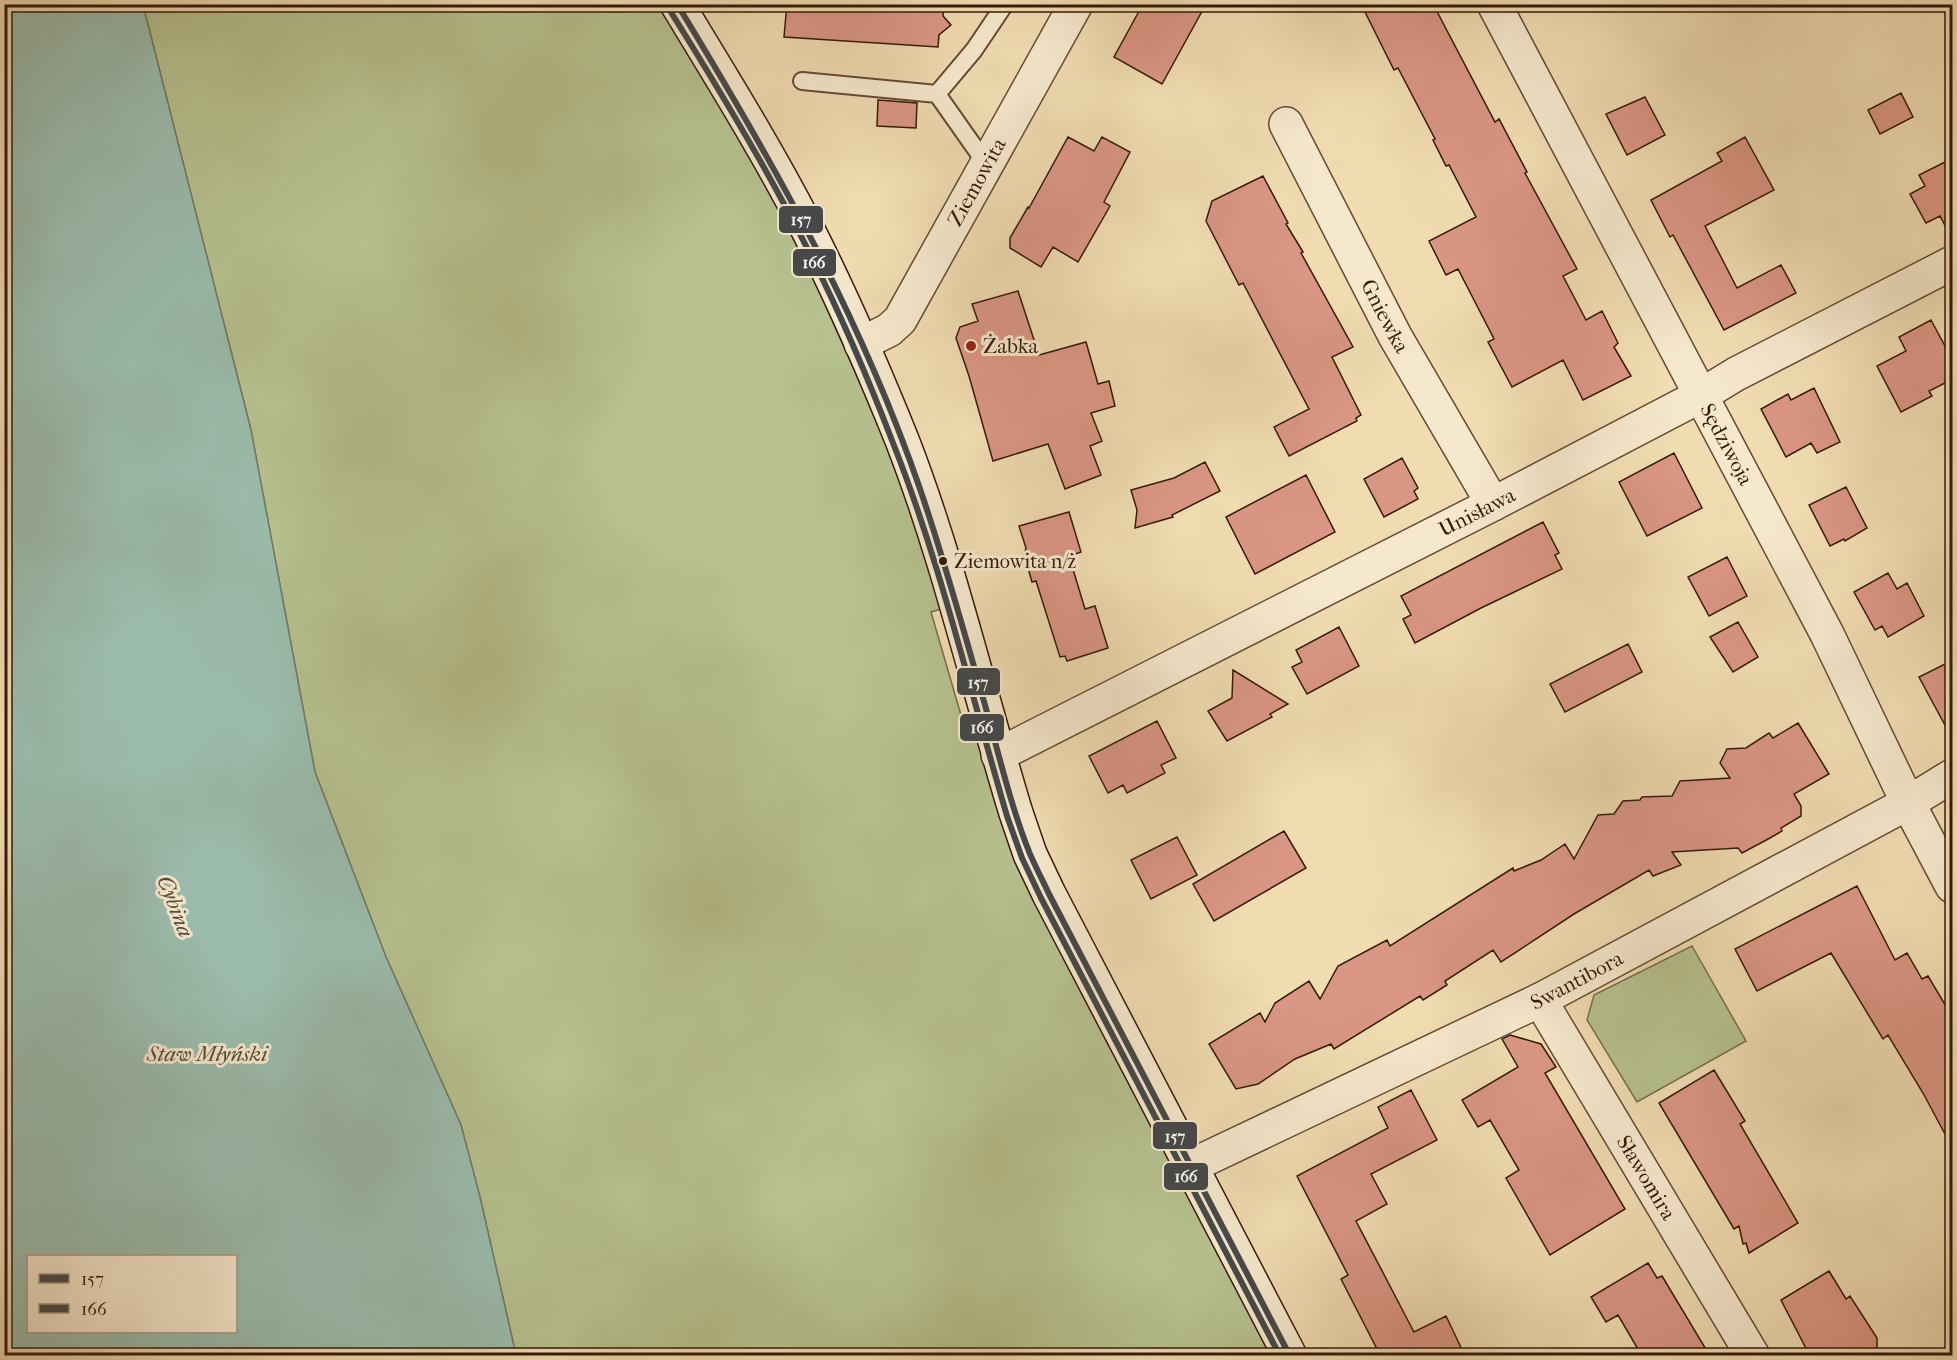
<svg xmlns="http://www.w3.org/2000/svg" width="1957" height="1360" font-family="'IM FELL French Canon',serif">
<rect width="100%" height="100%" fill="#f1dcb2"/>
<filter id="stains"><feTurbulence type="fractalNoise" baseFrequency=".00333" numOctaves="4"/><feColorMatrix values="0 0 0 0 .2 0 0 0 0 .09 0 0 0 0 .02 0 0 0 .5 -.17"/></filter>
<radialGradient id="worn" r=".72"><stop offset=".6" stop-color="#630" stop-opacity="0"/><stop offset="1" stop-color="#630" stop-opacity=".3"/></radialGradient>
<!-- green -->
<path fill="#b6c18f" stroke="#766e4c" stroke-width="1.5" d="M 143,5 L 660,5 L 756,167 L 803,254 L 881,431 L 912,515 L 941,609 L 931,612 L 963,722 L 973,719 L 1273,1355 L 516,1355 L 480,1197 L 461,1125 L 386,957 L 315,772 L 251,430 Z
M 1692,946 L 1746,1041 L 1637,1102 L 1587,1020 L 1594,995 Z"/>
<!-- water -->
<path fill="#9bbcad" stroke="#727b6b" stroke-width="1.5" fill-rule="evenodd" d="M 5,4 L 143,5 L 251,430 L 315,772 L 386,957 L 461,1125 L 480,1197 L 516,1355 L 5,1355 ZM 28,1256 L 236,1256 L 236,1332 L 28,1332 Z"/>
<!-- building -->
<path fill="#da9684" stroke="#351a08" stroke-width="1.5" d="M 787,4 L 944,4 L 943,16 L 951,25 L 939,35 L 938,47 L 784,37 Z
M 1143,4 L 1206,4 L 1162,84 L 1114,57 Z
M 1361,4 L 1433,4 L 1495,122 L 1499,119 L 1527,172 L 1525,173 L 1577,269 L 1563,276 L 1586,320 L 1602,311 L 1618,343 L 1614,347 L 1631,376 L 1583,400 L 1563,360 L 1512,387 L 1488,342 L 1494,339 L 1458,269 L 1446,275 L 1429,241 L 1476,217 L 1449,165 L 1446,166 L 1433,140 L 1435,139 L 1398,68 L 1394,70 Z
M 1901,93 L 1913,117 L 1880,134 L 1868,110 Z
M 1645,97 L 1665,135 L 1627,155 L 1606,114 Z
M 878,100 L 917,103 L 916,128 L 877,126 Z
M 1068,137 L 1094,151 L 1102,137 L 1130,152 L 1104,202 L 1110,206 L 1078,262 L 1053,247 L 1041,267 L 1010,248 L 1010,238 L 1028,207 L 1029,208 Z
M 1745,137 L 1774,190 L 1705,226 L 1737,288 L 1781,265 L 1796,293 L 1724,330 L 1673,235 L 1670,237 L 1651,200 L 1722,161 L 1717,153 Z
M 1953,158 L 1953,241 L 1940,216 L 1926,223 L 1910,194 L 1925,186 L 1919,175 Z
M 1263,176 L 1288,223 L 1286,224 L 1303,252 L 1301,253 L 1353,347 L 1332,357 L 1361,415 L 1356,418 L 1357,421 L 1289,456 L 1274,427 L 1309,409 L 1243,283 L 1239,285 L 1206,221 L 1212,201 Z
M 1018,291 L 1039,355 L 1086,342 L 1098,384 L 1109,381 L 1115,406 L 1091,413 L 1102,441 L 1090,446 L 1101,475 L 1065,489 L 1048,444 L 993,461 L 969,376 L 956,338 L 960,327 L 978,321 L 972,304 Z
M 1931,320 L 1953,361 L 1953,379 L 1929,391 L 1932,396 L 1901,412 L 1877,366 L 1906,351 L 1899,337 Z
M 1814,388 L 1840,442 L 1817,453 L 1811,443 L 1786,457 L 1761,409 L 1788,394 L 1791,400 Z
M 1674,453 L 1702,508 L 1647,536 L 1619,482 Z
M 1402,458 L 1418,488 L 1414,491 L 1418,499 L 1384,517 L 1364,479 Z
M 1205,462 L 1220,491 L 1172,515 L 1173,517 L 1135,528 L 1137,510 L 1131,490 L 1174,478 Z
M 1306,475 L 1335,532 L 1255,574 L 1226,517 Z
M 1846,487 L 1867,528 L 1845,541 L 1844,539 L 1830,546 L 1809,505 Z
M 1069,512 L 1081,552 L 1069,556 L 1085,609 L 1095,606 L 1108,648 L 1067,661 L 1065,656 L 1060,657 L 1036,581 L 1032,582 L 1028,568 L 1022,564 L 1026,548 L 1019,526 Z
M 1543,522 L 1559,553 L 1555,555 L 1562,569 L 1481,608 L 1415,643 L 1403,619 L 1411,615 L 1401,596 Z
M 1727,557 L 1747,596 L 1709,616 L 1688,577 Z
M 1888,573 L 1897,589 L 1907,583 L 1924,616 L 1888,637 L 1882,626 L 1875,630 L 1854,592 Z
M 1738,622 L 1758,657 L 1733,672 L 1710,637 Z
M 1339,627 L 1359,666 L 1307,694 L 1292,667 L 1302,662 L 1296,650 Z
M 1628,644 L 1642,672 L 1565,712 L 1550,684 Z
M 1953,660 L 1953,740 L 1919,677 Z
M 1233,670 L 1288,704 L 1270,714 L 1272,717 L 1227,741 L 1208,711 L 1232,698 Z
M 1157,721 L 1176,758 L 1161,765 L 1165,773 L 1127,793 L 1123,785 L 1108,793 L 1089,756 Z
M 1798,723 L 1829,774 L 1794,794 L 1801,806 L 1801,816 L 1781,828 L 1782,831 L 1770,838 L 1742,853 L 1738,848 L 1672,852 L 1681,865 L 1653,876 L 1649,870 L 1574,914 L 1501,962 L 1493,950 L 1445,981 L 1447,985 L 1423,1000 L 1420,996 L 1334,1049 L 1331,1044 L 1295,1059 L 1258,1084 L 1236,1089 L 1209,1044 L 1260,1013 L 1265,1022 L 1275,1003 L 1309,981 L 1320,999 L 1338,966 L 1387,940 L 1390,946 L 1513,868 L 1514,871 L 1541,860 L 1565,844 L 1574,859 L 1598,815 L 1614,814 L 1623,801 L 1640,800 L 1642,797 L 1672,796 L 1680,781 L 1730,778 L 1720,763 L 1727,749 L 1746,748 L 1769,733 L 1773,738 Z
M 1284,831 L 1306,868 L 1214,921 L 1193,884 Z
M 1177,837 L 1197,875 L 1151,899 L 1131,860 Z
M 1857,886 L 1895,960 L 1907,953 L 1922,979 L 1928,976 L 1953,1018 L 1953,1149 L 1923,1093 L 1888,1035 L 1883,1039 L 1831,953 L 1757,991 L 1735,949 Z
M 1510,1035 L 1541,1044 L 1556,1067 L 1545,1073 L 1625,1209 L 1550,1255 L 1506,1178 L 1519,1170 L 1490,1120 L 1478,1127 L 1462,1100 L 1518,1067 L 1502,1039 Z
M 1714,1070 L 1745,1121 L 1740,1124 L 1798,1223 L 1749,1253 L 1746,1243 L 1743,1244 L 1739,1226 L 1734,1229 L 1659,1103 Z
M 1411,1090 L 1437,1140 L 1371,1174 L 1387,1204 L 1356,1221 L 1414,1332 L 1446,1316 L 1465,1356 L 1370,1356 L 1378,1351 L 1341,1279 L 1348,1275 L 1297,1176 L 1388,1128 L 1378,1107 Z
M 1648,1263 L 1657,1278 L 1662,1276 L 1710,1356 L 1642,1356 L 1618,1315 L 1606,1322 L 1591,1297 Z
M 1829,1271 L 1846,1299 L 1850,1296 L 1877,1338 L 1877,1349 L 1866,1356 L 1810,1356 L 1781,1300 Z"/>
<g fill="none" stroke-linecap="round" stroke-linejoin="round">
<!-- lane casing -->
<g stroke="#644a32" stroke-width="20">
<path id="lane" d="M 802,81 L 937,94
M 987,165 L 937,94 L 974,50 L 1005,4"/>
</g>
<!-- street casing -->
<g stroke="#644a32" stroke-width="36">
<g id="street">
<path id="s1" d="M 1494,4 L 1827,634 L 1908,803 L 1952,886"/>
<path id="s2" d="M 1286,124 L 1395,336 L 1493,504"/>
<path id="s3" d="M 861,344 L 889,330 L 900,320 L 1076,4"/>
<path id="s4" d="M 998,755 L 1493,504 L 1700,396 L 1736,374 L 1952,263"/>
<path id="s5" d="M 1540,1000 L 1753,1356"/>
<path id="s6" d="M 1191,1166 L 1540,1000 L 1908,803 L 1952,776"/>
</g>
</g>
<!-- secondary casing -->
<g stroke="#351a08" stroke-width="36">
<path id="secondary" d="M 677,4 C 722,78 768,152 807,228 C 842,297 873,368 902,440 C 949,561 978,689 1016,813 L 1030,854 L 1049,894 L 1290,1356"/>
</g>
<!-- lane -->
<use href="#lane" stroke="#f6e8cd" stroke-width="16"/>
<!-- street -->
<use href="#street" stroke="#f6e8cd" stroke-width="33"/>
<!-- secondary -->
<use href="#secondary" stroke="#f6e8cd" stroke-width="33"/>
<!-- bus-1 casing -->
<g stroke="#f6e8cd" stroke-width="10">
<path id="bus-1" d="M 677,4 C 772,160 859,313 919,486 C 944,558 964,632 985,705 C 999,755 1011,807 1030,854 C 1036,868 1043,881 1049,894 L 1290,1356"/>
</g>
<!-- bus-2 casing -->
<g stroke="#f6e8cd" stroke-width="10">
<path id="bus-2" d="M 669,9 C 709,73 748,137 784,204 C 826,281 862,362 893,443 C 941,564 970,691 1007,816 L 1022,858 L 1041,898 L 1280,1356"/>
</g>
<!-- bus-1 -->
<use href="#bus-1" stroke="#45484a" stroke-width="6"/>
<!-- bus-2 -->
<use href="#bus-2" stroke="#45484a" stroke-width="6"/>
</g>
<!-- markers -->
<circle fill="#8f2418" stroke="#f6e8cd" stroke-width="2" cx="971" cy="346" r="6"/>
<circle fill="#351a08" stroke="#f6e8cd" stroke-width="2" cx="943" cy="561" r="5"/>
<g text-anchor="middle" stroke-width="6" stroke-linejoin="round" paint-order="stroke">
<!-- bus labels -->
<g font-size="20" fill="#351a08" stroke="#f6e8cd" text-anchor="start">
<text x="954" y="568">Ziemowita n/ż</text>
</g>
<!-- street labels -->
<g font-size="21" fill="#351a08" stroke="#f6e8cd">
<text dy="7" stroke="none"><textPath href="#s3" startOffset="204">Ziemowita</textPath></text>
<text dy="7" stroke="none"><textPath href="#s2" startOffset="216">Gniewka</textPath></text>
<text dy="7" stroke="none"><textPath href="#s1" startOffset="498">Sędziwoja</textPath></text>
<text dy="7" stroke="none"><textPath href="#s4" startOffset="537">Unisława</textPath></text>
<text dy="7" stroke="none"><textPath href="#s6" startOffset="428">Swantibora</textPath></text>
<text dy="7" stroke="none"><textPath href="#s5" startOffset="207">Sławomira</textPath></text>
</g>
<!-- poi labels -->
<g font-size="21" fill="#351a08" stroke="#f6e8cd" text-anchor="start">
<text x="983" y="353">Żabka</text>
</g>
<!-- water labels -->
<g font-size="22" font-style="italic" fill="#544b3a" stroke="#f6e8cd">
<text transform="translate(176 906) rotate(69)" y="8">Cybina</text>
<text x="207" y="1061">Staw Młyński</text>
</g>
</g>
<g stroke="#f6e8cd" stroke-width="2">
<rect x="778" y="205" width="46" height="29" rx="6" fill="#45484a"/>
<rect x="792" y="248" width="45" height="29" rx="6" fill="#45484a"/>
<rect x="956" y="667" width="45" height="29" rx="6" fill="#45484a"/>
<rect x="959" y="713" width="46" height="29" rx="6" fill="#45484a"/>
<rect x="1152" y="1121" width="46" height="29" rx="6" fill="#45484a"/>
<rect x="1163" y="1162" width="46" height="29" rx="6" fill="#45484a"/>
</g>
<g font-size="16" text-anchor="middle" font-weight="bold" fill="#fff">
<text x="801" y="225">157</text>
<text x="814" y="268">166</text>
<text x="978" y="688">157</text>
<text x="982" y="733">166</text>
<text x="1175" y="1142">157</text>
<text x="1186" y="1182">166</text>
</g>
<!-- margin -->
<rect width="1957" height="1360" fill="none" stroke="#f1dcb2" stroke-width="24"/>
<rect x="6" y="6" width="1945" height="1348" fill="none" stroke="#351a08" stroke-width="3"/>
<rect x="12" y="12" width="1933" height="1336" fill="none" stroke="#351a08" stroke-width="1.5"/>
<!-- legend -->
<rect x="27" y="1255" width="210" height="78" fill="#f6e8cd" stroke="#a9967e" stroke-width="1.5"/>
<rect x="39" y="1274" width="30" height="9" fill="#45484a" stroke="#a9967e" stroke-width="1.5"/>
<text x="81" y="1285" font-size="18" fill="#351a08">157</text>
<rect x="39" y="1304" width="30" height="9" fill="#45484a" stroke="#a9967e" stroke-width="1.5"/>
<text x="81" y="1315" font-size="18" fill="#351a08">166</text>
<rect width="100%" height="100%" filter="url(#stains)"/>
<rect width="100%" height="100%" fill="url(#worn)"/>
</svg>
